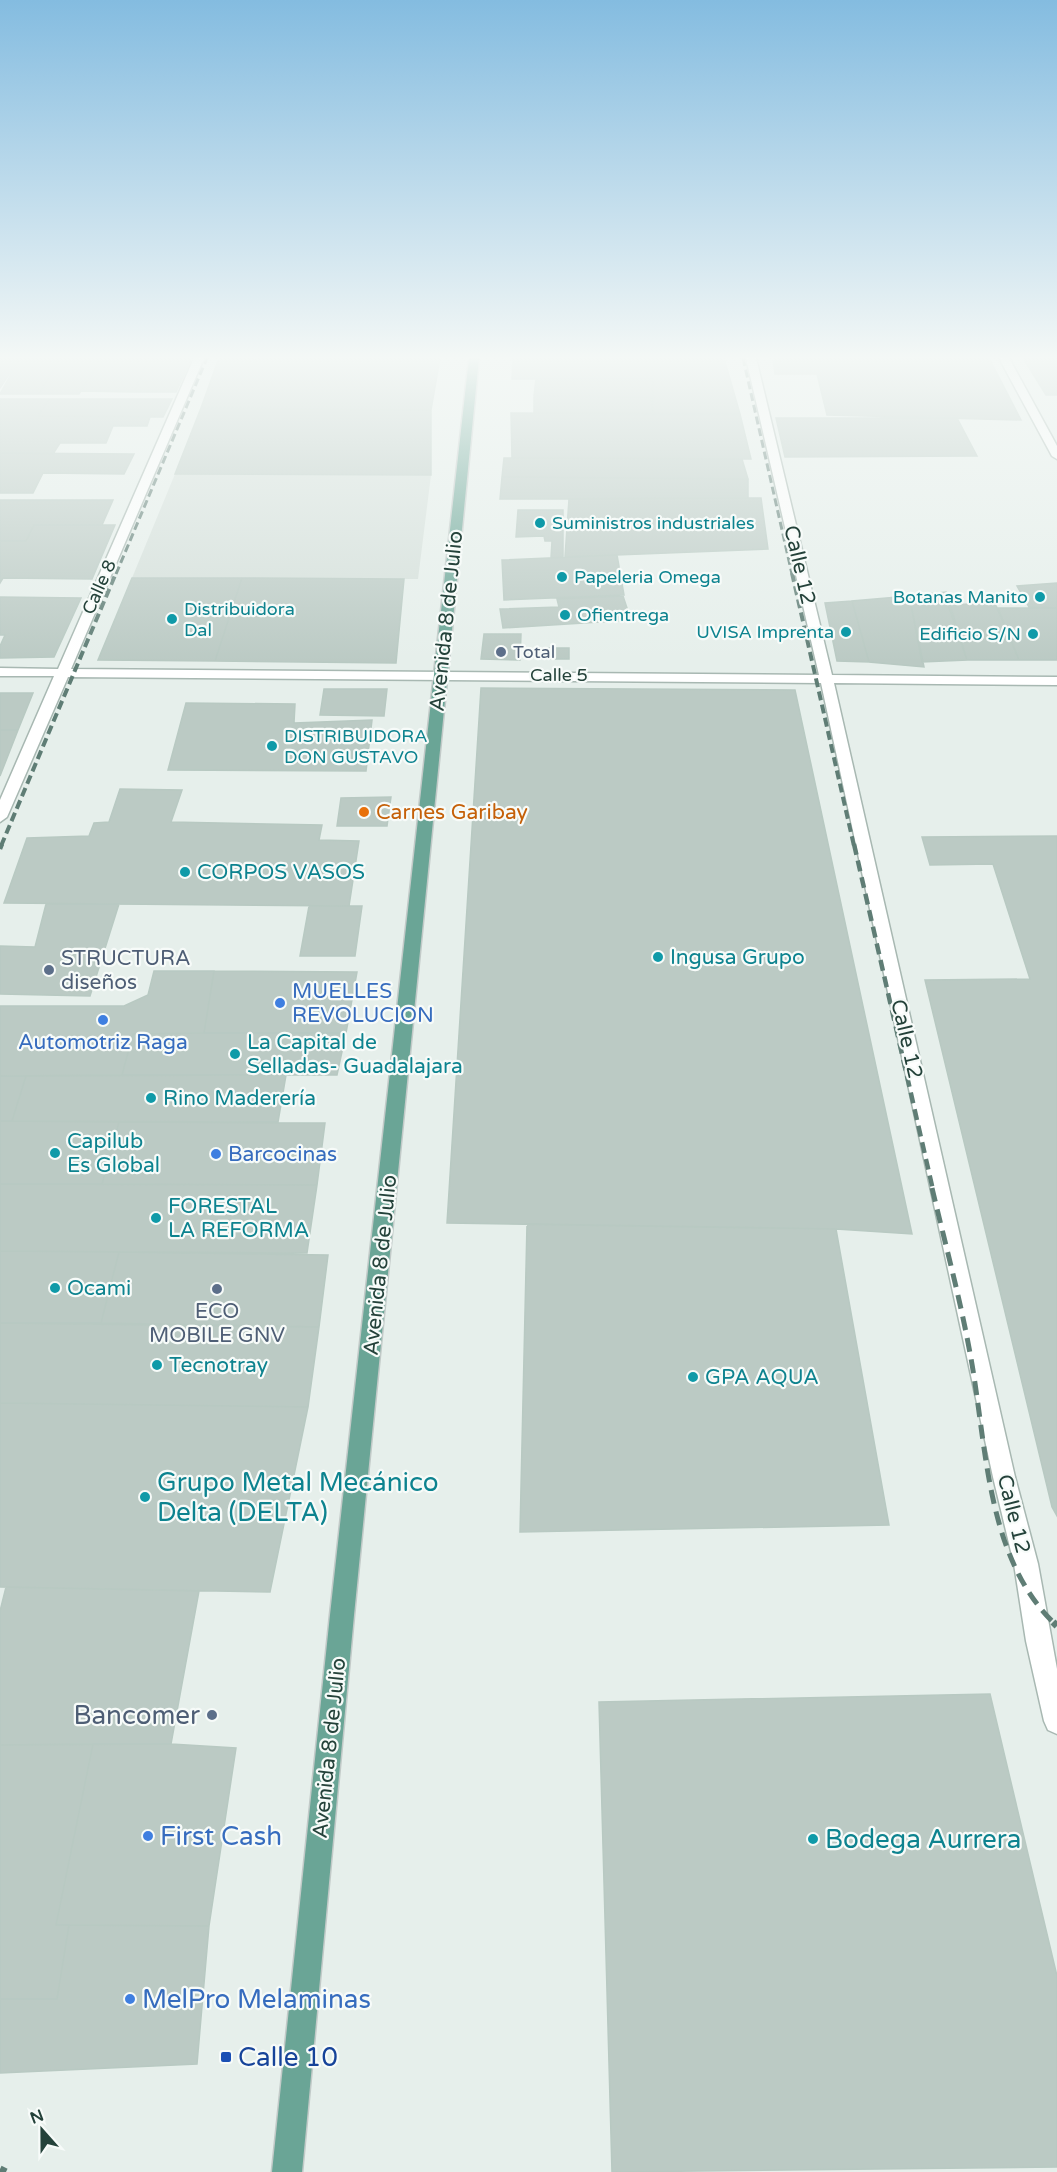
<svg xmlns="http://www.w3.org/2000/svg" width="1057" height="2172" font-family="'Varela Round',sans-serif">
<rect width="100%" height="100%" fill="#e6efeb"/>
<!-- built -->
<path fill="#d4dfda" d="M 175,474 L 431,475 L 418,579 L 132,578 Z"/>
<!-- building -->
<path fill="#bbcac4" stroke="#b8c9c2" stroke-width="1.5" d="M 0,358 L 20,358 L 0,388 Z
M 20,358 L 61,358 L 39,394 L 0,394 Z
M 61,358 L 102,358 L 79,394 L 39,394 Z
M 102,358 L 149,358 L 134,392 L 81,391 Z
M 151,358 L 192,358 L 176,392 L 134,392 Z
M 219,358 L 440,358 L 431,410 L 201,408 Z
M 513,358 L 645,358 L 647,379 L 512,379 Z
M 645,358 L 724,358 L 740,414 L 653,414 L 652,379 L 647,379 Z
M 773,358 L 989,358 L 1021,420 L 827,415 L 817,374 L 775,374 Z
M 1023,358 L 1057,358 L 1057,395 L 1046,395 Z
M 536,379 L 652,379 L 654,397 L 534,396 Z
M 534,396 L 651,397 L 653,414 L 534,413 Z
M 0,399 L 49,399 L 38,416 L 150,417 L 147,426 L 113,426 L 106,443 L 60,443 L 53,454 L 0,453 Z
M 49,399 L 172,399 L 163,417 L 38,416 Z
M 201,408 L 431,410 L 431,475 L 175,474 Z
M 511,413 L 740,414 L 751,459 L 512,458 Z
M 776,418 L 957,418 L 977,456 L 785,457 Z
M 0,453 L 134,454 L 124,474 L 43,473 L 33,493 L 0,493 Z
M 504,458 L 742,459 L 748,479 L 502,477 Z
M 502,477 L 748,479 L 748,498 L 500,499 Z
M 748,498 L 761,498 L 768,549 L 565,557 L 569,499 Z
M 0,500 L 113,500 L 102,525 L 34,525 L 26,541 L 0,541 Z
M 518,510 L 563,510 L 563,557 L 551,558 L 552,541 L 545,541 L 544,536 L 516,537 Z
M 34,525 L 115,525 L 92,579 L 3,578 L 0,583 L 0,541 L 26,541 Z
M 617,555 L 624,595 L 504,600 L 502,560 Z
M 132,578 L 242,578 L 215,661 L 98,660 Z
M 242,578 L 404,579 L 396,663 L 215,661 Z
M 1057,583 L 1057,608 L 1029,607 L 1017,586 Z
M 946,592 L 967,660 L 922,662 L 909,596 Z
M 623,596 L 631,620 L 503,628 L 500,609 L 559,607 L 557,599 Z
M 909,596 L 924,667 L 869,662 L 852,601 Z
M 0,597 L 81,598 L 54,657 L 0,658 L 0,646 L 5,635 L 0,635 Z
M 852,601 L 869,662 L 837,661 L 825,603 Z
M 995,603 L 1019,660 L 967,660 L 948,605 Z
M 998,608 L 1057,608 L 1057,660 L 1019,660 Z
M 484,634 L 521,634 L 520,660 L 481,659 Z
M 543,648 L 569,648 L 569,659 L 542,659 Z
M 481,688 L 795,690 L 912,1234 L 836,1229 L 447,1223 Z
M 324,689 L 387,689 L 384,716 L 320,715 Z
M 0,693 L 33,693 L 18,730 L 0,730 Z
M 186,703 L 295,704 L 294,723 L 372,720 L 366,771 L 168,770 Z
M 0,730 L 18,730 L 0,776 Z
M 120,789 L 182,790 L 171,822 L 322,825 L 319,840 L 359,841 L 349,906 L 4,903 L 27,838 L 89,836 L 94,823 L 109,822 Z
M 391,797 L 387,826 L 337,826 L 341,798 Z
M 1057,836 L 1057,1516 L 1052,1507 L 925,980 L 1030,979 L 993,864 L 930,865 L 922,837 Z
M 46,904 L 119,904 L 90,996 L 0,994 L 0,946 L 35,947 Z
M 309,906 L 362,906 L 355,956 L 300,956 Z
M 154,971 L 214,971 L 204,1033 L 133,1034 L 122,1075 L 0,1076 L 0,1006 L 124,1006 L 148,995 Z
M 214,971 L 357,972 L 346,1033 L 204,1033 Z
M 204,1033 L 346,1033 L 337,1075 L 122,1075 L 133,1034 Z
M 286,1075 L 278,1122 L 12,1121 L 26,1076 Z
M 0,1076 L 26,1076 L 12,1121 L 0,1121 Z
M 0,1121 L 119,1122 L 102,1184 L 0,1184 Z
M 119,1122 L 325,1123 L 317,1185 L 102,1184 Z
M 0,1184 L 317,1185 L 307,1253 L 0,1251 Z
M 527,1224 L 836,1229 L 889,1525 L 520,1532 Z
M 0,1251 L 119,1252 L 101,1323 L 0,1323 Z
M 119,1252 L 328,1255 L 319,1327 L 101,1323 Z
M 0,1323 L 319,1327 L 308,1407 L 0,1403 Z
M 0,1403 L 308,1407 L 270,1592 L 0,1587 Z
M 6,1587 L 199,1591 L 171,1744 L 0,1745 L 0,1611 Z
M 990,1694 L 1057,1976 L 1057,2167 L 612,2172 L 599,1702 Z
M 93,1744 L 171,1744 L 236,1748 L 209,1926 L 56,1925 Z
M 93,1744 L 56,1925 L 69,1925 L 57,1999 L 0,1999 L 0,1745 Z
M 69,1925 L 209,1926 L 197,2064 L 0,2073 L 0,1999 L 57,1999 Z"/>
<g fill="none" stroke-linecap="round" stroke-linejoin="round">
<!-- street casing -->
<g stroke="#a8b8b2" stroke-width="3">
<path id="street" d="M 194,358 L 204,358 L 71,669 L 819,675 L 746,358 L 756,358 L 832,675 L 1057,677 L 1057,685 L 834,683 L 1015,1477 L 1038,1564 L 1057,1669 L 1057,1734 L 1048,1730 L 1044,1721 L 1026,1641 L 1014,1564 L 993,1477 L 821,683 L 68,677 L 7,817 L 0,822 L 0,800 L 54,676 L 0,676 L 0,668 L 58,669 Z
M 999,358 L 1009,358 L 1057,446 L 1057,459 L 1052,456 Z"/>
</g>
<!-- primary casing -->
<g stroke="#c2cac8" stroke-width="3">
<path id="primary" d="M 469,358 L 479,358 L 354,1615 L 302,2172 L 272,2172 L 330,1615 Z"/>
</g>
<!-- street -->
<use href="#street" fill="#fff" fill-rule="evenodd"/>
<!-- primary -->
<use href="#primary" fill="#6aa596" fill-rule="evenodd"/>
<!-- rail-far4 -->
<path stroke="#5f7d75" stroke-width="3" stroke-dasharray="8 4" stroke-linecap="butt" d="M 743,358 L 792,574
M 116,574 L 207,358"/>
<!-- rail-far3 -->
<path stroke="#5f7d75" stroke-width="4" stroke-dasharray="9 4.5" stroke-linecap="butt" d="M 792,573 L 854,846
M 1,846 L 116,573"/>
<!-- rail-far2 -->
<path stroke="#5f7d75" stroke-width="4.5" stroke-dasharray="11 6" stroke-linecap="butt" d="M 854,844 L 933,1190
M 0,849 L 2,844"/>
<!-- rail-far1 -->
<path stroke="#5f7d75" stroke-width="5" stroke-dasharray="14 8" stroke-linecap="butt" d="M 932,1188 C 945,1243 960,1298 970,1353 C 987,1443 985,1557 1055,1624"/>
<!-- rail -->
<path stroke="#5f7d75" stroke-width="7" stroke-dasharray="18 9" stroke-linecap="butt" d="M 1053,1622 L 1057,1626
M 0,2169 L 6,2172"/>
</g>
<!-- sky -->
<linearGradient id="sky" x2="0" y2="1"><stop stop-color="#84bce0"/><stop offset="0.54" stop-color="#f4f8f6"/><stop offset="1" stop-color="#f4f8f6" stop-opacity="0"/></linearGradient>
<rect width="1057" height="662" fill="url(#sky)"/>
<!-- markers -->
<g fill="#0f9aa8" stroke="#f7fbf9" stroke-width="2">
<circle cx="540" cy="523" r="6"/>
<circle cx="562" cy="577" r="6"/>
<circle cx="1040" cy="597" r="6"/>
<circle cx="565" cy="615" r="6"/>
<circle cx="172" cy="619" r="6"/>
<circle cx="846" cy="632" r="6"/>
<circle cx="1033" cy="634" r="6"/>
<circle cx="272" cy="746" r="6"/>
<circle cx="185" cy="872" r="6"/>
<circle cx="658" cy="957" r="6"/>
<circle cx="235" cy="1054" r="6"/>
<circle cx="151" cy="1098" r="6"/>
<circle cx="55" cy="1153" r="6"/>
<circle cx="156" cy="1218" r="6"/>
<circle cx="55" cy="1288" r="6"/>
<circle cx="157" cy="1365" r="6"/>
<circle cx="693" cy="1377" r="6"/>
<circle cx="145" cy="1497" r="6"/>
<circle cx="813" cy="1839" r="6"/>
</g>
<g fill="#5c6f8a" stroke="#f7fbf9" stroke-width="2">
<circle cx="501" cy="652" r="6"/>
<circle cx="49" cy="970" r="6"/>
<circle cx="217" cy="1289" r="6"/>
<circle cx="212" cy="1715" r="6"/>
</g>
<circle fill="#e8710a" stroke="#f7fbf9" stroke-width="2" cx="364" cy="812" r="6"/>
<g fill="#3f7fe0" stroke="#f7fbf9" stroke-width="2">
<circle cx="280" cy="1003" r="6"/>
<circle cx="103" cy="1020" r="6"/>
<circle cx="216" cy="1154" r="6"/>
<circle cx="148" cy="1836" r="6"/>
<circle cx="130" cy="1999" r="6"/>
</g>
<rect fill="#1a4fb4" stroke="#f7fbf9" stroke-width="2" x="220" y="2051" width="12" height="12" rx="3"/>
<g text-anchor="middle" stroke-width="4.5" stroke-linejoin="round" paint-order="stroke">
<!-- far-culture labels -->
<g font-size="18" fill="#0d838f" stroke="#f7fbf9" text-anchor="start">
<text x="552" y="529">Suministros industriales</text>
<text x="574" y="583">Papeleria Omega</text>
<text x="1028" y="603" text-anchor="end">Botanas Manito</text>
<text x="184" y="615">Distribuidora<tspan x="184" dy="21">Dal</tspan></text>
<text x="577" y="621">Ofientrega</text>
<text x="834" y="638" text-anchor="end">UVISA Imprenta</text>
<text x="1021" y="640" text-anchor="end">Edificio S/N</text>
<text x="284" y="742">DISTRIBUIDORA<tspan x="284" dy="21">DON GUSTAVO</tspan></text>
</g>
<!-- far-street labels -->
<g font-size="18" fill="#24423a" stroke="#f7fbf9">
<text transform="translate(99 587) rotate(-66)" y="6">Calle 8</text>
<text x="559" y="681">Calle 5</text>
</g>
<!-- far-service labels -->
<g font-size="18" fill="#4e5e75" stroke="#f7fbf9" text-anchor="start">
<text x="513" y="658">Total</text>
</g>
<!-- street labels -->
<g font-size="21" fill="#24423a" stroke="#f7fbf9">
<text transform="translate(800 565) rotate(77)" y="7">Calle 12</text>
<text transform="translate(446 621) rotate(-84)" y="7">Avenida 8 de Julio</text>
<text transform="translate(907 1039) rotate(77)" y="7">Calle 12</text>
<text transform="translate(380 1265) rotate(-84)" y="7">Avenida 8 de Julio</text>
<text transform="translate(1014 1514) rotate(76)" y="7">Calle 12</text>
<text transform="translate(329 1748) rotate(-84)" y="7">Avenida 8 de Julio</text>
</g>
<!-- food labels -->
<g font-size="21" fill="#c56008" stroke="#f7fbf9" text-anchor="start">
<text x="376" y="819">Carnes Garibay</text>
</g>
<!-- culture labels -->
<g font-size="21" fill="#0d838f" stroke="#f7fbf9" text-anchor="start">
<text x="197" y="879">CORPOS VASOS</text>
<text x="670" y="964">Ingusa Grupo</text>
<text x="247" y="1049">La Capital de<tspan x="247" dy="24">Selladas- Guadalajara</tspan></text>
<text x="163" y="1105">Rino Maderería</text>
<text x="67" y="1148">Capilub<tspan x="67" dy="24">Es Global</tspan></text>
<text x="168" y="1213">FORESTAL<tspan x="168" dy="24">LA REFORMA</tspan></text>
<text x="67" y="1295">Ocami</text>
<text x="169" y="1372">Tecnotray</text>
<text x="705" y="1384">GPA AQUA</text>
</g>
<!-- service labels -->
<g font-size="21" fill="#4e5e75" stroke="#f7fbf9" text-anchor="start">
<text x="61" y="965">STRUCTURA<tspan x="61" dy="24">diseños</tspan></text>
<text x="217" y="1318" text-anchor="middle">ECO<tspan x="217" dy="24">MOBILE GNV</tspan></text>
</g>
<!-- shop labels -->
<g font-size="21" fill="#366cbe" stroke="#f7fbf9" text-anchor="start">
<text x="292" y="998">MUELLES<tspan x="292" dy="24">REVOLUCION</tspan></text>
<text x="103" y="1049" text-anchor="middle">Automotriz Raga</text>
<text x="228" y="1161">Barcocinas</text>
</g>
<!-- near-culture labels -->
<g font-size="26" fill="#0d838f" stroke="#f7fbf9" text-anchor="start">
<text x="157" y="1491">Grupo Metal Mecánico<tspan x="157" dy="30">Delta (DELTA)</tspan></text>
<text x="825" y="1848">Bodega Aurrera</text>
</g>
<!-- near-service labels -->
<g font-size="26" fill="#4e5e75" stroke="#f7fbf9" text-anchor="end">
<text x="200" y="1724">Bancomer</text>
</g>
<!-- near-shop labels -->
<g font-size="26" fill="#366cbe" stroke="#f7fbf9" text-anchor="start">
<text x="160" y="1845">First Cash</text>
<text x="142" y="2008">MelPro Melaminas</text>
</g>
<!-- near-transit labels -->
<g font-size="26" fill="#164399" stroke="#f7fbf9" text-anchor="start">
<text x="238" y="2066">Calle 10</text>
</g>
</g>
<!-- north arrow -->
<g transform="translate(42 2130) rotate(339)" stroke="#f7fbf9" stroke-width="4.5" paint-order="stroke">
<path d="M0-4.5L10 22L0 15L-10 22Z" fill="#24423a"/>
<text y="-9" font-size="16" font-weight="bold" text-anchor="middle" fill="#24423a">N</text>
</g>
</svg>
